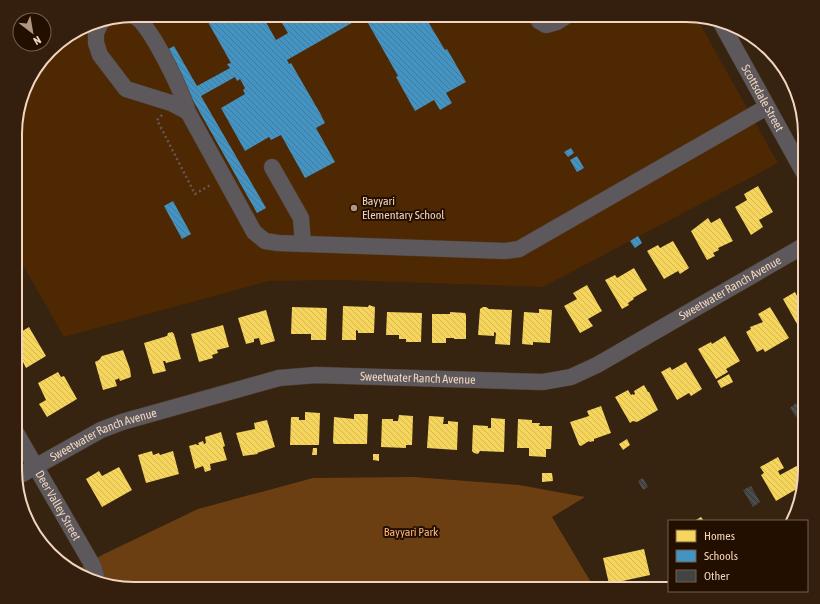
<svg xmlns="http://www.w3.org/2000/svg" width="820" height="604" font-family="'Asap Condensed',sans-serif">
<defs>
<pattern id="homes-back-hatch" width="6" height="6" patternUnits="userSpaceOnUse"><rect width="6" height="6" fill="#f6d55c"/><path d="M-1 5l2 2M0 0l6 6M5-1l2 2" fill="none" stroke="#d3b755"/></pattern>
<pattern id="schools-back-hatch" width="6" height="6" patternUnits="userSpaceOnUse"><rect width="6" height="6" fill="#4393c3"/><path d="M-1 5l2 2M0 0l6 6M5-1l2 2" fill="none" stroke="#457a9a"/></pattern>
<pattern id="building-back-hatch" width="6" height="6" patternUnits="userSpaceOnUse"><rect width="6" height="6" fill="#414442"/><path d="M-1 5l2 2M0 0l6 6M5-1l2 2" fill="none" stroke="#5d5e5c"/></pattern>
</defs>
<rect width="100%" height="100%" fill="#362310"/>
<!-- built -->
<path fill="#4e2802" d="M 134,15 L 694,15 L 696,16 L 704,31 L 778,163 L 543,287 L 338,280 L 269,281 L 64,337 L 16,253 L 16,118 L 31,75 L 56,44 L 96,21 Z"/>
<!-- green -->
<path fill="#6c3f13" d="M 413,477 L 519,485 L 585,497 L 552,517 L 595,589 L 126,589 L 89,580 L 75,571 L 102,555 L 198,509 L 313,478 Z"/>
<!-- homes -->
<path fill="url(#homes-back-hatch)" d="M 758,186 L 773,212 L 759,220 L 763,227 L 751,235 L 735,207 L 747,200 L 744,194 Z
M 708,218 L 711,223 L 720,218 L 733,241 L 718,248 L 719,250 L 713,253 L 715,256 L 707,260 L 691,231 Z
M 673,241 L 689,268 L 680,274 L 678,271 L 664,279 L 647,251 L 658,245 L 660,248 Z
M 634,268 L 647,290 L 633,298 L 634,299 L 628,303 L 629,305 L 622,309 L 605,280 L 615,275 L 617,278 Z
M 587,285 L 602,311 L 588,319 L 593,326 L 580,333 L 564,306 L 577,299 L 573,293 Z
M 795,292 L 799,300 L 805,297 L 805,331 L 802,333 L 783,299 Z
M 16,297 L 21,307 L 16,310 Z
M 369,305 L 375,307 L 374,333 L 358,333 L 358,331 L 356,330 L 356,340 L 342,340 L 343,306 L 368,307 Z
M 292,307 L 327,308 L 326,340 L 311,340 L 311,334 L 291,334 Z
M 483,307 L 486,307 L 489,309 L 512,310 L 510,345 L 495,344 L 496,333 L 494,332 L 494,336 L 478,335 L 480,309 Z
M 770,307 L 789,338 L 765,352 L 763,349 L 757,352 L 746,332 L 751,329 L 750,327 L 763,322 L 758,314 Z
M 539,309 L 552,310 L 550,343 L 533,342 L 533,345 L 522,344 L 524,312 L 539,313 Z
M 266,310 L 275,341 L 261,345 L 259,338 L 254,339 L 254,342 L 246,344 L 238,318 Z
M 387,312 L 422,313 L 421,342 L 406,342 L 406,339 L 399,339 L 399,335 L 386,335 Z
M 450,312 L 465,313 L 466,315 L 466,339 L 454,339 L 454,338 L 446,338 L 446,343 L 432,343 L 432,314 L 450,314 Z
M 223,325 L 229,347 L 217,350 L 218,353 L 212,355 L 213,358 L 199,362 L 191,334 Z
M 29,327 L 46,356 L 26,368 L 20,356 L 18,357 L 16,354 L 16,335 Z
M 172,332 L 174,334 L 181,359 L 166,363 L 165,361 L 163,361 L 166,371 L 153,374 L 144,343 L 167,336 L 168,333 Z
M 725,336 L 740,361 L 726,369 L 728,372 L 716,379 L 698,349 L 711,342 L 712,344 Z
M 123,350 L 130,369 L 131,377 L 120,381 L 119,378 L 118,379 L 115,380 L 117,386 L 103,390 L 95,362 L 99,360 L 102,356 Z
M 686,362 L 702,389 L 691,396 L 689,393 L 677,400 L 661,372 L 670,367 L 672,370 Z
M 58,372 L 61,377 L 64,376 L 77,399 L 47,417 L 39,404 L 46,400 L 38,383 Z
M 729,374 L 733,382 L 721,388 L 717,381 Z
M 644,385 L 648,392 L 649,392 L 658,410 L 637,422 L 633,421 L 630,423 L 615,397 L 628,390 L 631,395 L 633,394 L 633,395 L 635,394 L 634,391 Z
M 601,406 L 611,433 L 594,439 L 594,441 L 590,442 L 589,441 L 581,446 L 579,445 L 570,422 L 589,416 L 587,411 Z
M 305,412 L 320,413 L 319,445 L 290,445 L 291,417 L 299,417 L 299,420 L 305,420 Z
M 354,414 L 368,414 L 367,444 L 334,444 L 333,442 L 334,417 L 354,419 Z
M 399,415 L 413,416 L 412,445 L 406,445 L 406,448 L 381,447 L 382,419 L 393,419 L 393,421 L 398,421 Z
M 429,416 L 444,417 L 443,424 L 448,424 L 448,421 L 458,422 L 457,450 L 427,448 Z
M 491,418 L 505,419 L 504,452 L 480,451 L 478,454 L 474,453 L 472,451 L 473,425 L 488,426 L 488,428 L 491,428 Z
M 518,419 L 532,420 L 532,423 L 540,423 L 539,426 L 552,426 L 551,449 L 546,449 L 546,457 L 529,456 L 529,448 L 517,448 Z
M 267,420 L 275,447 L 257,453 L 258,454 L 243,456 L 236,433 L 255,429 L 254,423 Z
M 221,432 L 225,446 L 223,447 L 227,460 L 210,464 L 211,470 L 205,472 L 203,466 L 195,469 L 189,446 L 196,444 L 197,445 L 199,445 L 198,443 L 203,441 L 204,444 L 206,443 L 205,437 Z
M 627,439 L 630,445 L 623,450 L 619,444 Z
M 313,448 L 317,448 L 317,455 L 312,455 Z
M 152,451 L 153,455 L 159,453 L 160,455 L 173,451 L 179,474 L 146,483 L 138,455 Z
M 373,454 L 379,454 L 379,461 L 373,460 Z
M 778,457 L 784,468 L 778,471 L 780,475 L 804,462 L 805,478 L 804,483 L 799,486 L 800,487 L 776,501 L 761,475 L 764,473 L 760,467 Z
M 119,467 L 132,490 L 102,507 L 86,479 L 99,471 L 102,476 Z
M 542,473 L 552,473 L 553,481 L 542,482 Z
M 701,517 L 704,521 L 694,521 Z
M 644,549 L 650,575 L 609,584 L 603,558 Z"/>
<!-- schools -->
<path fill="url(#schools-back-hatch)" d="M 204,15 L 262,15 L 276,40 L 288,33 L 277,15 L 424,15 L 445,50 L 447,49 L 466,82 L 446,93 L 452,103 L 440,110 L 434,100 L 415,111 L 396,77 L 398,76 L 364,16 L 287,60 L 289,64 L 291,63 L 320,113 L 325,123 L 316,128 L 335,162 L 305,178 L 281,135 L 271,140 L 269,137 L 245,151 L 221,108 L 245,94 L 243,90 L 245,88 L 240,79 L 237,81 L 235,77 L 201,96 L 266,208 L 257,213 L 165,51 L 174,46 L 197,86 L 230,68 L 227,64 L 231,63 Z
M 571,148 L 574,153 L 568,157 L 564,152 Z
M 577,156 L 584,168 L 577,172 L 570,160 Z
M 173,201 L 191,234 L 182,239 L 164,206 Z
M 638,236 L 642,243 L 635,248 L 630,241 Z"/>
<!-- building -->
<path fill="url(#building-back-hatch)" d="M 796,403 L 802,412 L 796,417 L 790,408 Z
M 643,478 L 648,487 L 643,490 L 638,481 Z
M 751,486 L 760,502 L 753,507 L 743,490 Z"/>
<g fill="none" stroke-linecap="round" stroke-linejoin="round">
<!-- minor casing -->
<g stroke="#513f2f" stroke-width="17">
<g id="minor">
<path d="M 133,15 C 151,24 182,92 188,112 L 254,232 L 265,241 L 278,243 L 505,251 L 519,249 L 767,107"/>
<path d="M 536,15 L 539,21 L 546,25 L 557,22 L 568,15"/>
<path d="M 104,20 L 101,22 L 96,33 L 96,43 L 100,55 L 126,89 L 171,103 L 188,112"/>
<path id="s1" d="M 720,21 L 805,175"/>
<path d="M 272,167 L 301,218 L 303,244"/>
<path id="s2" d="M 15,431 L 93,566 L 98,582"/>
<path id="s3" d="M 15,478 L 101,430 L 122,422 L 279,378 L 316,375 L 543,382 L 571,377 L 597,365 L 805,245"/>
</g>
</g>
<!-- path -->
<path stroke="#605957" stroke-width="2.5" stroke-dasharray="2 3" stroke-linecap="butt" d="M 162,115 L 157,120 L 195,194 L 212,184"/>
<!-- minor -->
<use href="#minor" stroke="#5d585c" stroke-width="16"/>
</g>
<!-- markers -->
<circle fill="#b09781" stroke="#230f00" stroke-width="1.5" cx="354" cy="208" r="4"/>
<g text-anchor="middle" stroke-width="4" stroke-linejoin="round" paint-order="stroke">
<!-- street labels -->
<g font-size="12" fill="#f2d5be" stroke="#230f00">
<text dy="4" stroke="none"><textPath href="#s1" startOffset="88">Scottsdale Street</textPath></text>
<text dy="4" stroke="none"><textPath href="#s3" startOffset="759">Sweetwater Ranch Avenue</textPath></text>
<text dy="4" stroke="none"><textPath href="#s3" startOffset="423">Sweetwater Ranch Avenue</textPath></text>
<text dy="4" stroke="none"><textPath href="#s3" startOffset="99">Sweetwater Ranch Avenue</textPath></text>
<text dy="4" stroke="none"><textPath href="#s2" startOffset="86">Deer Valley Street</textPath></text>
</g>
<!-- poi labels -->
<g font-size="12" fill="#f2d5be" stroke="#230f00" text-anchor="start">
<text x="362" y="205">Bayyari<tspan x="362" dy="14">Elementary School</tspan></text>
</g>
<!-- park labels -->
<g font-size="12" fill="#fdb57b" stroke="#230f00">
<text x="411" y="536">Bayyari Park</text>
</g>
</g>
<!-- crop -->
<path d="M0 0H820V604H0ZM134 22H686A112 112 0 0 1 798 134V470A112 112 0 0 1 686 582H134A112 112 0 0 1 22 470V134A112 112 0 0 1 134 22Z" fill="#341f0f" fill-rule="evenodd"/>
<path fill="none" stroke="#f2d5be" stroke-width="2" d="M134 22H686A112 112 0 0 1 798 134V470A112 112 0 0 1 686 582H134A112 112 0 0 1 22 470V134A112 112 0 0 1 134 22Z"/>
<!-- legend -->
<rect x="668" y="520" width="140" height="72" fill="#230f00" stroke="#765e4c"/>
<rect x="676" y="530" width="20" height="12" fill="#f6d55c" stroke="#765e4c"/>
<text x="704" y="540" font-size="12" fill="#f2d5be">Homes</text>
<rect x="676" y="550" width="20" height="12" fill="#4393c3" stroke="#765e4c"/>
<text x="704" y="560" font-size="12" fill="#f2d5be">Schools</text>
<rect x="676" y="570" width="20" height="12" fill="#414442" stroke="#765e4c"/>
<text x="704" y="580" font-size="12" fill="#f2d5be">Other</text>
<!-- north arrow -->
<g transform="translate(32 32) rotate(149)"><circle r="19" fill="#230f00" stroke="#765e4c"/>
<path d="M0-3L7 15L0 10L-7 15Z" fill="#b09781"/>
<text y="-6" font-size="11" font-weight="bold" text-anchor="middle" fill="#f2d5be">N</text>
</g>
</svg>
